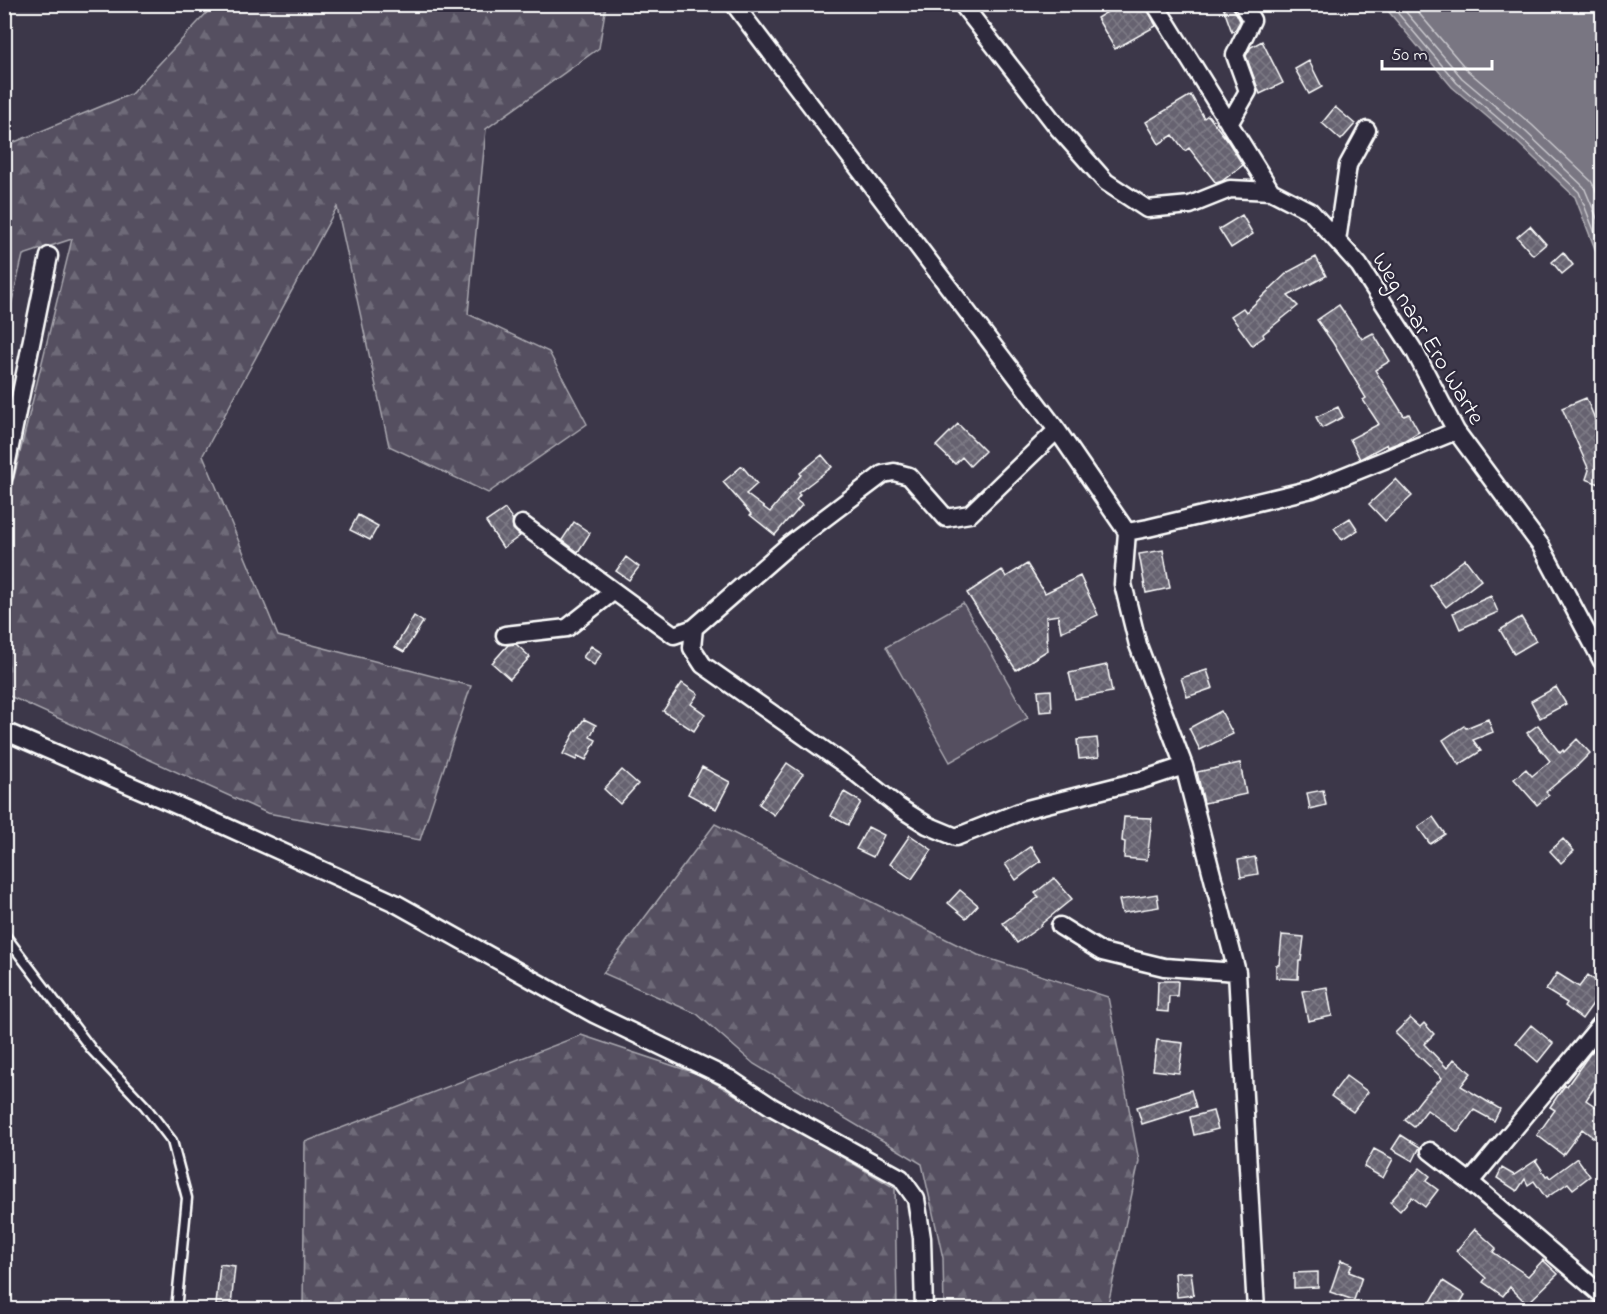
<svg xmlns="http://www.w3.org/2000/svg" width="1607" height="1314" font-family="'Indie Flower',sans-serif">
<defs>
<pattern id="forest-firs" width="22" height="20" patternUnits="userSpaceOnUse" patternTransform="scale(1.5)"><rect width="22" height="20" fill="#555060"/><path d="M5 1l3.5 6h-7zM16 11l3.5 6h-7z" fill="#6e6a78"/></pattern>
<pattern id="building-cross-hatch" width="8" height="8" patternUnits="userSpaceOnUse" patternTransform="scale(1.5)"><rect width="8" height="8" fill="#666270"/><path d="M0 0l8 8M0 8l8-8" fill="none" stroke="#7d7a85"/></pattern>
</defs>
<rect width="100%" height="100%" fill="#3c3749"/>
<filter id="ink" filterUnits="userSpaceOnUse"><feTurbulence type="fractalNoise" baseFrequency=".0167" numOctaves="2"/><feDisplacementMap in="SourceGraphic" scale="12" xChannelSelector="R" yChannelSelector="G"/><feConvolveMatrix kernelMatrix="1 2 1 2 8 2 1 2 1" color-interpolation-filters="sRGB"/></filter>
<g filter="url(#ink)">
<!-- forest -->
<path fill="url(#forest-firs)" stroke="#aaa8b0" stroke-width="1.5" d="M 214,5 L 606,5 L 599,48 L 486,129 L 468,314 L 549,352 L 587,424 L 488,493 L 389,446 L 337,207 L 203,455 L 278,636 L 471,686 L 420,840 L 267,813 L 5,694 L 4,522 L 6,510 L 72,239 L 23,255 L 5,330 L 5,146 L 131,94 Z
M 715,824 L 978,955 L 1108,997 L 1139,1161 L 1107,1309 L 944,1309 L 943,1258 L 922,1164 L 754,1064 L 697,1014 L 603,973 Z
M 581,1035 L 701,1075 L 895,1188 L 897,1309 L 420,1310 L 303,1305 L 305,1142 Z"/>
<!-- garden -->
<path fill="#555060" stroke="#aaa8b0" stroke-width="1.5" d="M 963,603 L 1028,718 L 950,762 L 886,647 Z"/>
<!-- water -->
<path fill="#797682" stroke="#afadb4" stroke-width="1.5" d="M 1383,5 L 1602,5 L 1602,262 L 1599,259 L 1575,197 L 1517,142 L 1452,87 Z"/>
<g fill="none" stroke-linecap="round" stroke-linejoin="round">
<!-- shore -->
<path stroke="#c9c8cd" stroke-width="1.5" d="M 1390,4 L 1457,83 L 1521,138 L 1579,192 L 1602,251
M 1399,4 L 1462,78 L 1526,132 L 1584,187 L 1602,230
M 1411,4 L 1468,71 L 1532,125 L 1591,181 L 1595,188 L 1602,206"/>
</g>
<!-- building -->
<path fill="url(#building-cross-hatch)" stroke="#fff" stroke-width="1.5" d="M 1120,4 L 1145,4 L 1156,26 L 1115,49 L 1097,18 Z
M 1222,4 L 1232,4 L 1240,21 L 1235,30 L 1232,32 Z
M 1262,41 L 1283,83 L 1260,94 L 1246,56 L 1251,47 Z
M 1309,61 L 1322,87 L 1309,94 L 1295,69 Z
M 1191,95 L 1204,118 L 1208,115 L 1227,140 L 1243,165 L 1222,181 L 1216,183 L 1189,148 L 1185,151 L 1173,135 L 1159,144 L 1146,122 Z
M 1335,107 L 1355,124 L 1341,140 L 1322,123 Z
M 1242,215 L 1253,234 L 1231,248 L 1219,229 Z
M 1530,226 L 1546,244 L 1533,255 L 1517,237 Z
M 1563,252 L 1573,265 L 1562,274 L 1552,262 Z
M 1316,257 L 1326,276 L 1288,296 L 1298,306 L 1263,334 L 1264,337 L 1252,345 L 1231,316 L 1243,308 L 1246,312 L 1288,272 Z
M 1339,305 L 1362,339 L 1373,333 L 1390,361 L 1375,370 L 1404,416 L 1409,414 L 1419,432 L 1405,440 L 1388,447 L 1387,444 L 1360,459 L 1350,439 L 1379,424 L 1363,400 L 1366,398 L 1333,343 L 1317,320 Z
M 1586,398 L 1602,435 L 1602,485 L 1586,479 L 1589,470 L 1562,408 Z
M 1338,407 L 1343,417 L 1322,428 L 1316,417 Z
M 958,424 L 985,451 L 970,466 L 962,457 L 955,464 L 936,446 Z
M 822,455 L 832,467 L 798,493 L 800,495 L 796,500 L 802,505 L 791,518 L 790,517 L 775,535 L 750,515 L 751,514 L 723,482 L 742,466 L 757,484 L 746,494 L 770,512 L 801,475 L 800,473 Z
M 1396,479 L 1412,496 L 1385,521 L 1369,504 Z
M 505,509 L 513,520 L 513,529 L 520,536 L 503,548 L 486,522 Z
M 358,515 L 378,526 L 370,540 L 350,530 Z
M 1350,518 L 1358,530 L 1342,540 L 1334,528 Z
M 574,522 L 590,533 L 578,552 L 562,540 Z
M 1163,550 L 1170,588 L 1146,593 L 1139,554 Z
M 626,557 L 639,567 L 629,580 L 616,571 Z
M 1465,559 L 1481,580 L 1446,607 L 1430,586 Z
M 1027,564 L 1045,593 L 1080,576 L 1098,615 L 1061,632 L 1058,615 L 1046,617 L 1047,638 L 1046,639 L 1047,642 L 1048,650 L 1016,670 L 967,593 L 1002,570 L 1006,577 Z
M 1491,596 L 1498,612 L 1460,629 L 1453,613 Z
M 414,616 L 423,622 L 404,652 L 395,647 Z
M 1521,617 L 1536,641 L 1514,654 L 1500,630 Z
M 516,644 L 530,657 L 510,679 L 492,663 L 508,645 Z
M 591,646 L 602,653 L 594,665 L 583,657 Z
M 1107,665 L 1112,692 L 1075,699 L 1069,673 Z
M 1207,670 L 1213,688 L 1187,697 L 1181,678 Z
M 682,683 L 698,694 L 691,704 L 705,714 L 694,731 L 663,711 Z
M 1556,687 L 1566,704 L 1540,718 L 1531,701 Z
M 1051,690 L 1052,711 L 1040,712 L 1038,691 Z
M 1221,711 L 1233,734 L 1200,750 L 1189,728 Z
M 584,719 L 596,725 L 590,737 L 596,740 L 586,760 L 578,756 L 576,760 L 563,754 L 576,730 L 577,730 Z
M 1488,719 L 1493,732 L 1473,740 L 1481,751 L 1459,765 L 1443,740 L 1464,726 L 1466,728 Z
M 1538,725 L 1560,753 L 1563,750 L 1564,752 L 1577,739 L 1590,753 L 1576,767 L 1546,792 L 1549,795 L 1537,805 L 1514,779 L 1526,769 L 1532,776 L 1550,761 L 1527,733 Z
M 1097,738 L 1099,757 L 1079,759 L 1077,740 Z
M 787,763 L 803,774 L 774,815 L 759,804 Z
M 1240,763 L 1246,794 L 1204,803 L 1197,772 Z
M 702,767 L 730,782 L 716,809 L 688,794 Z
M 622,770 L 638,784 L 620,804 L 604,789 Z
M 1323,790 L 1326,805 L 1310,809 L 1307,793 Z
M 844,792 L 861,802 L 848,825 L 831,816 Z
M 1124,817 L 1152,818 L 1147,860 L 1124,858 L 1125,842 L 1122,841 Z
M 1433,817 L 1445,834 L 1430,844 L 1418,827 Z
M 868,827 L 884,835 L 873,857 L 856,849 Z
M 910,835 L 932,850 L 912,879 L 890,864 Z
M 1563,839 L 1574,851 L 1561,863 L 1550,851 Z
M 1031,846 L 1041,861 L 1016,880 L 1005,864 Z
M 1255,857 L 1258,874 L 1241,877 L 1238,860 Z
M 1054,878 L 1072,899 L 1040,925 L 1041,926 L 1017,943 L 1003,923 L 1039,897 L 1035,893 Z
M 960,890 L 978,905 L 966,918 L 948,903 Z
M 1157,894 L 1159,907 L 1122,913 L 1119,900 Z
M 1282,935 L 1304,937 L 1301,961 L 1299,961 L 1298,979 L 1276,978 L 1276,965 L 1279,965 Z
M 1557,973 L 1579,987 L 1588,975 L 1602,986 L 1602,991 L 1582,1019 L 1565,1006 L 1567,1003 L 1546,990 Z
M 1158,981 L 1178,981 L 1177,996 L 1169,996 L 1168,1012 L 1157,1011 Z
M 1327,987 L 1332,1016 L 1308,1021 L 1302,991 Z
M 1410,1018 L 1420,1027 L 1424,1023 L 1434,1034 L 1424,1044 L 1447,1068 L 1454,1059 L 1471,1073 L 1461,1086 L 1500,1109 L 1494,1121 L 1474,1110 L 1458,1132 L 1427,1110 L 1414,1127 L 1405,1120 L 1423,1097 L 1442,1078 L 1395,1033 Z
M 1531,1025 L 1553,1043 L 1538,1062 L 1516,1043 Z
M 1157,1040 L 1183,1043 L 1179,1073 L 1153,1070 Z
M 1602,1040 L 1602,1076 L 1586,1100 L 1602,1111 L 1602,1126 L 1594,1138 L 1582,1129 L 1563,1155 L 1537,1135 L 1555,1110 L 1550,1107 L 1565,1085 L 1567,1086 L 1589,1055 Z
M 1346,1076 L 1368,1092 L 1353,1112 L 1331,1096 Z
M 1191,1090 L 1196,1107 L 1142,1124 L 1137,1107 Z
M 1213,1111 L 1218,1129 L 1194,1135 L 1190,1117 Z
M 1401,1135 L 1420,1147 L 1413,1161 L 1392,1149 Z
M 1374,1149 L 1393,1159 L 1383,1178 L 1364,1167 Z
M 1577,1158 L 1590,1176 L 1573,1189 L 1568,1183 L 1546,1198 L 1534,1181 L 1528,1185 L 1525,1179 L 1517,1191 L 1497,1178 L 1502,1168 L 1514,1175 L 1538,1159 L 1536,1161 L 1546,1176 L 1548,1175 L 1550,1178 Z
M 1420,1168 L 1430,1176 L 1426,1181 L 1438,1190 L 1425,1207 L 1412,1197 L 1400,1211 L 1390,1202 Z
M 1475,1229 L 1496,1248 L 1493,1252 L 1528,1276 L 1543,1260 L 1558,1274 L 1527,1304 L 1510,1287 L 1503,1296 L 1483,1282 L 1486,1278 L 1456,1251 Z
M 1341,1260 L 1352,1264 L 1349,1272 L 1362,1277 L 1354,1300 L 1330,1292 Z
M 220,1264 L 235,1266 L 231,1306 L 216,1305 Z
M 1191,1272 L 1194,1295 L 1177,1297 L 1175,1273 Z
M 1318,1272 L 1318,1287 L 1294,1288 L 1294,1273 Z
M 1443,1281 L 1465,1295 L 1456,1310 L 1426,1310 Z"/>
<g fill="none" stroke-linecap="round" stroke-linejoin="round">
<!-- lane casing -->
<g stroke="#fff" stroke-width="13">
<path id="lane" d="M 4,934 L 92,1050 L 145,1106 L 172,1141 L 187,1198 L 176,1310"/>
</g>
<!-- street casing -->
<g stroke="#fff" stroke-width="21">
<path id="street" d="M 734,4 L 1057,430 L 1127,532 L 1123,584 L 1138,645 L 1184,766 L 1237,972 L 1256,1310
M 962,4 L 1059,129 L 1106,182 L 1147,209 L 1190,205 L 1230,189 L 1271,191 L 1310,211 L 1359,265 L 1415,352 L 1456,431 L 1541,546 L 1602,661
M 1155,4 L 1271,191
M 1229,124 L 1248,91 L 1235,55 L 1252,20 L 1242,4
M 1337,241 L 1348,165 L 1367,130
M 4,476 L 49,256
M 522,524 L 674,635 L 694,628 L 692,648 L 703,665 L 847,766 L 900,808 L 927,825 L 956,837 L 1027,809 L 1142,780 L 1184,766
M 1127,532 L 1148,528 L 1312,489 L 1456,431
M 694,628 L 789,545 L 883,474 L 894,472 L 909,476 L 946,518 L 970,514 L 1057,430
M 505,635 L 567,628 L 614,591
M 4,731 L 218,823 L 395,903 L 594,1014 L 730,1079 L 772,1107 L 901,1178 L 916,1199 L 922,1238 L 924,1310
M 1060,926 L 1102,952 L 1164,967 L 1237,972
M 1430,1151 L 1470,1182 L 1602,1023
M 1470,1182 L 1602,1295"/>
</g>
<!-- lane -->
<use href="#lane" stroke="#2f2a3d" stroke-width="8"/>
<!-- street -->
<use href="#street" stroke="#2f2a3d" stroke-width="16"/>
</g>
</g>
<g text-anchor="middle" stroke-width="4.5" stroke-linejoin="round" paint-order="stroke">
<!-- street labels -->
<g font-size="24" fill="#fff" stroke="#2f2a3d">
<text transform="translate(1429 338) rotate(59)" y="8">Weg naar Ero Warte</text>
</g>
</g>
<!-- margin -->
<rect width="1607" height="1314" fill="none" stroke="#2f2a3d" stroke-width="24"/>
<rect x="12" y="12" width="1583" height="1290" fill="none" stroke="#fff" stroke-width="2" filter="url(#ink)"/>
<!-- scale -->
<path d="M1382 60v9h110v-9" fill="none" stroke="#ffffff" stroke-width="3"/>
<text x="1391" y="60" font-size="18" fill="#ffffff" stroke="#2f2a3d" stroke-width="4.5" paint-order="stroke">50 m</text>
</svg>
